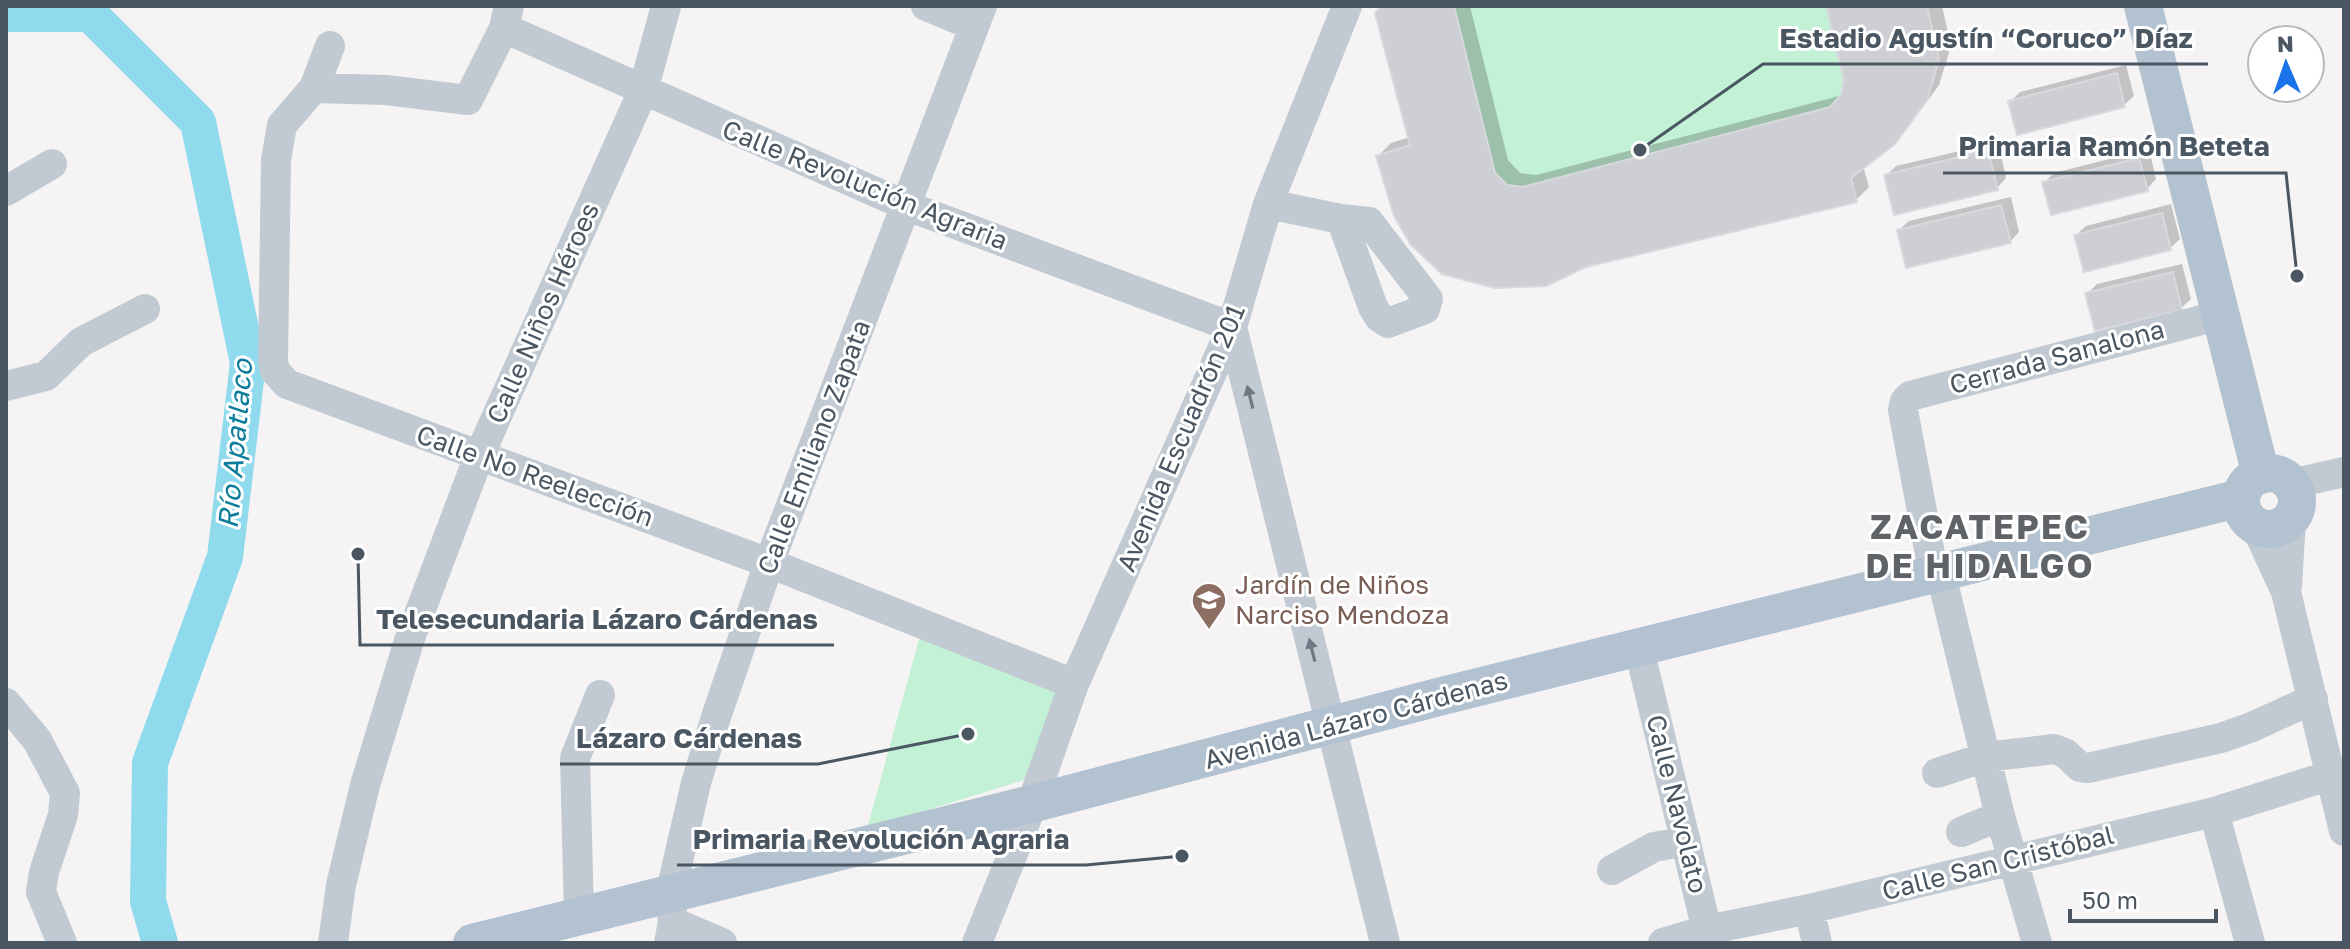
<svg xmlns="http://www.w3.org/2000/svg" width="2350" height="949" font-family="'Golos Text',sans-serif">
<rect width="100%" height="100%" fill="#f5f3f3"/>
<!-- green -->
<path fill="#c3f1d5" d="M 1381,6 L 1927,6 L 1895,144 L 1851,178 L 1857,202 L 1586,267 L 1546,286 L 1495,288 L 1442,274 L 1411,245 L 1394,216 L 1376,156 L 1410,145 L 1375,13 Z
M 921,632 L 1060,689 L 1027,779 L 867,829 Z"/>
<!-- shadow -->
<path fill="#0003" d="M 1383,6 L 1470,6 L 1508,160 L 1520,173 L 1536,175 L 1843,95 L 1847,80 L 1828,6 L 1942,6 L 1951,46 L 1939,85 L 1907,129 L 1863,166 L 1869,187 L 1856,200 L 1585,265 L 1378,156 L 1391,143 L 1410,137 Z
M 2126,65 L 2134,96 L 2124,105 L 2010,102 L 2020,92 Z
M 1998,142 L 2006,178 L 1997,188 L 1886,176 L 1896,166 Z
M 2149,149 L 2156,179 L 2147,189 L 2045,182 L 2054,173 Z
M 2011,197 L 2019,232 L 2010,242 L 1899,230 L 1909,221 Z
M 2171,204 L 2180,239 L 2170,248 L 2076,235 L 2086,226 Z
M 2182,264 L 2191,299 L 2181,308 L 2087,294 L 2097,284 Z"/>
<g fill="none" stroke-linecap="round" stroke-linejoin="round">
<!-- river -->
<path stroke="#90daee" stroke-width="36" d="M 6,14 L 90,14 L 198,122 L 248,363 L 225,557 L 150,763 L 148,901 L 160,943"/>
</g>
<!-- building -->
<path fill="#cdcfd5" stroke="#d7d9de" stroke-width="2" d="M 1381,6 L 1454,6 L 1495,173 L 1507,185 L 1522,187 L 1830,107 L 1841,95 L 1844,80 L 1826,6 L 1927,6 L 1939,60 L 1927,100 L 1895,144 L 1851,178 L 1857,202 L 1586,267 L 1546,286 L 1495,288 L 1442,274 L 1411,245 L 1394,216 L 1376,156 L 1410,145 L 1375,13 Z
M 2117,73 L 2125,107 L 2017,135 L 2008,101 Z
M 1988,150 L 1998,190 L 1894,215 L 1884,175 Z
M 2139,158 L 2148,191 L 2051,215 L 2042,182 Z
M 2001,205 L 2011,243 L 1906,268 L 1897,230 Z
M 2162,213 L 2171,250 L 2084,272 L 2074,235 Z
M 2173,272 L 2182,310 L 2095,331 L 2085,293 Z"/>
<g fill="none" stroke-linecap="round" stroke-linejoin="round">
<!-- minor -->
<path stroke="#c1cad2" stroke-width="30" d="M 926,6 L 974,26
M 504,28 L 907,206 L 1232,327 L 1385,943
M 330,46 L 314,88 L 282,125 L 276,160 L 273,361 L 275,371 L 287,384 L 769,563 L 1074,684
M 314,88 L 386,90 L 468,100 L 504,28 L 509,6
M 6,191 L 52,164
M 1268,204 L 1341,219 L 1373,307 L 1379,317 L 1388,323 L 1425,309 L 1428,299 L 1369,222 L 1341,219
M 6,386 L 46,376 L 81,342 L 145,309
M 2291,484 L 2344,472
M 2256,527 L 2286,592 L 2344,831
M 1934,575 L 1903,410 L 1905,401 L 1910,396 L 2221,315
M 2287,586 L 2291,519
M 1945,591 L 2000,816 L 2037,943
M 1643,665 L 1710,943
M 6,703 L 37,740 L 65,793 L 63,815 L 44,872 L 41,892 L 62,943
M 1937,773 L 1986,757 L 2054,749 L 2065,753 L 2080,767 L 2088,768 L 2221,738 L 2252,727 L 2313,699
M 2214,812 L 2250,943
M 1961,832 L 2000,816
M 1612,870 L 1654,847 L 1686,841
M 1809,909 L 1817,943
M 579,916 L 575,758 L 600,695
M 673,922 L 722,943
M 333,943 L 341,885 L 365,785 L 409,641 L 479,456 L 643,91 L 666,6
M 669,943 L 673,922 L 670,895 L 696,783 L 717,714 L 769,563 L 982,6
M 977,943 L 1025,823 L 1074,684 L 1232,327 L 1268,204 L 1347,6
M 1663,943 L 1707,930 L 1809,909 L 2214,812 L 2344,771"/>
<!-- major -->
<path stroke="#b3c2d1" stroke-width="38" d="M 2143,6 L 2261,475
M2241 501a28 28 0 1 1 56 0a28 28 0 1 1-56 0Z
M 472,943 L 1031,804 L 1442,696 L 2241,498"/>
</g>
<!-- one-way arrows -->
<defs><path id="oneway-solid" d="M-6-.8H1V-3.2L6.5 0L1 3.2V.8H-6Z" transform="scale(2)"/></defs>
<g fill="#6e7983">
<use href="#oneway-solid" transform="translate(1250 397) rotate(-104)"/>
<use href="#oneway-solid" transform="translate(1312 650) rotate(-104)"/>
</g>
<!-- icons -->
<defs>
<g id="school-pin" transform="scale(1.8)"><path d="M0 17L-7.5 6A9.5 9.5 0 1 1 7.5 6Z" fill="#8d6e63" stroke="#fff"/><path d="M0-5L7-2L0 1L-7-2ZM-4 1L0 2.5L4 1V4Q0 6-4 4Z" fill="#fff"/></g>
</defs>
<g fill-rule="evenodd">
<use href="#school-pin" x="1209" y="600"/>
</g>
<g text-anchor="middle" stroke-width="6" stroke-linejoin="round" paint-order="stroke">
<!-- street labels -->
<g font-size="26" fill="#4a5661" stroke="#fff">
<text transform="translate(865 185) rotate(22)" y="9">Calle Revolución Agraria</text>
<text transform="translate(543 313) rotate(-66)" y="9">Calle Niños Héroes</text>
<text transform="translate(2057 357) rotate(-15)" y="9">Cerrada Sanalona</text>
<text transform="translate(1181 438) rotate(-67)" y="9">Avenida Escuadrón 201</text>
<text transform="translate(814 447) rotate(-69)" y="9">Calle Emiliano Zapata</text>
<text transform="translate(535 476) rotate(20)" y="9">Calle No Reelección</text>
<text transform="translate(1356 720) rotate(-15)" y="9">Avenida Lázaro Cárdenas</text>
<text transform="translate(1677 804) rotate(76)" y="9">Calle Navolato</text>
<text transform="translate(1998 863) rotate(-14)" y="9">Calle San Cristóbal</text>
</g>
<!-- education labels -->
<g font-size="26" fill="#785e54" stroke="#fff" text-anchor="start">
<text x="1235" y="594">Jardín de Niños<tspan x="1235" dy="30">Narciso Mendoza</tspan></text>
</g>
<!-- water labels -->
<g font-size="28" font-style="italic" fill="#0c7c9b" stroke="#fff">
<text transform="translate(235 444) rotate(-85)" y="10">Río Apatlaco</text>
</g>
<!-- district labels -->
<g font-size="34" font-weight="bold" letter-spacing="2" fill="#5f6368" stroke="#fff">
<text x="1980" y="539">ZACATEPEC<tspan x="1980" dy="39">DE HIDALGO</tspan></text>
</g>
</g>
<!-- callouts -->
<path fill="none" stroke="#4a5661" stroke-width="3" d="M1640 150L1763 64H2208M2297 276L2286 173H1943M358 554L360 645H834M968 734L818 764H560M1182 856L1086 865H677"/>
<g fill="#4a5661" stroke="#fff" stroke-width="3">
<circle cx="1640" cy="150" r="8"/>
<circle cx="2297" cy="276" r="8"/>
<circle cx="358" cy="554" r="8"/>
<circle cx="968" cy="734" r="8"/>
<circle cx="1182" cy="856" r="8"/>
</g>
<g font-size="28" text-anchor="middle" font-weight="bold" fill="#4a5661" stroke="#fff" stroke-width="6" stroke-linejoin="round" paint-order="stroke">
<text x="1986" y="48">Estadio Agustín “Coruco” Díaz</text>
<text x="2114" y="156">Primaria Ramón Beteta</text>
<text x="597" y="629">Telesecundaria Lázaro Cárdenas</text>
<text x="689" y="748">Lázaro Cárdenas</text>
<text x="881" y="849">Primaria Revolución Agraria</text>
</g>
<!-- border -->
<rect width="2350" height="949" fill="none" stroke="#4a5661" stroke-width="16"/>
<!-- north arrow -->
<g transform="translate(2286 64) rotate(358)"><circle r="38" fill="#ffffff" stroke="#b7bbc0" stroke-width="2"/>
<path d="M0-6L14 30L0 20L-14 30Z" fill="#1a73e8"/>
<text y="-12" font-size="22" font-weight="bold" text-anchor="middle" fill="#4a5661">N</text>
</g>
<!-- scale -->
<path d="M2070 909v12h146v-12" fill="none" stroke="#4a5661" stroke-width="4"/>
<text x="2082" y="909" font-size="24" fill="#4a5661" stroke="#ffffff" stroke-width="6" paint-order="stroke">50 m</text>
</svg>
